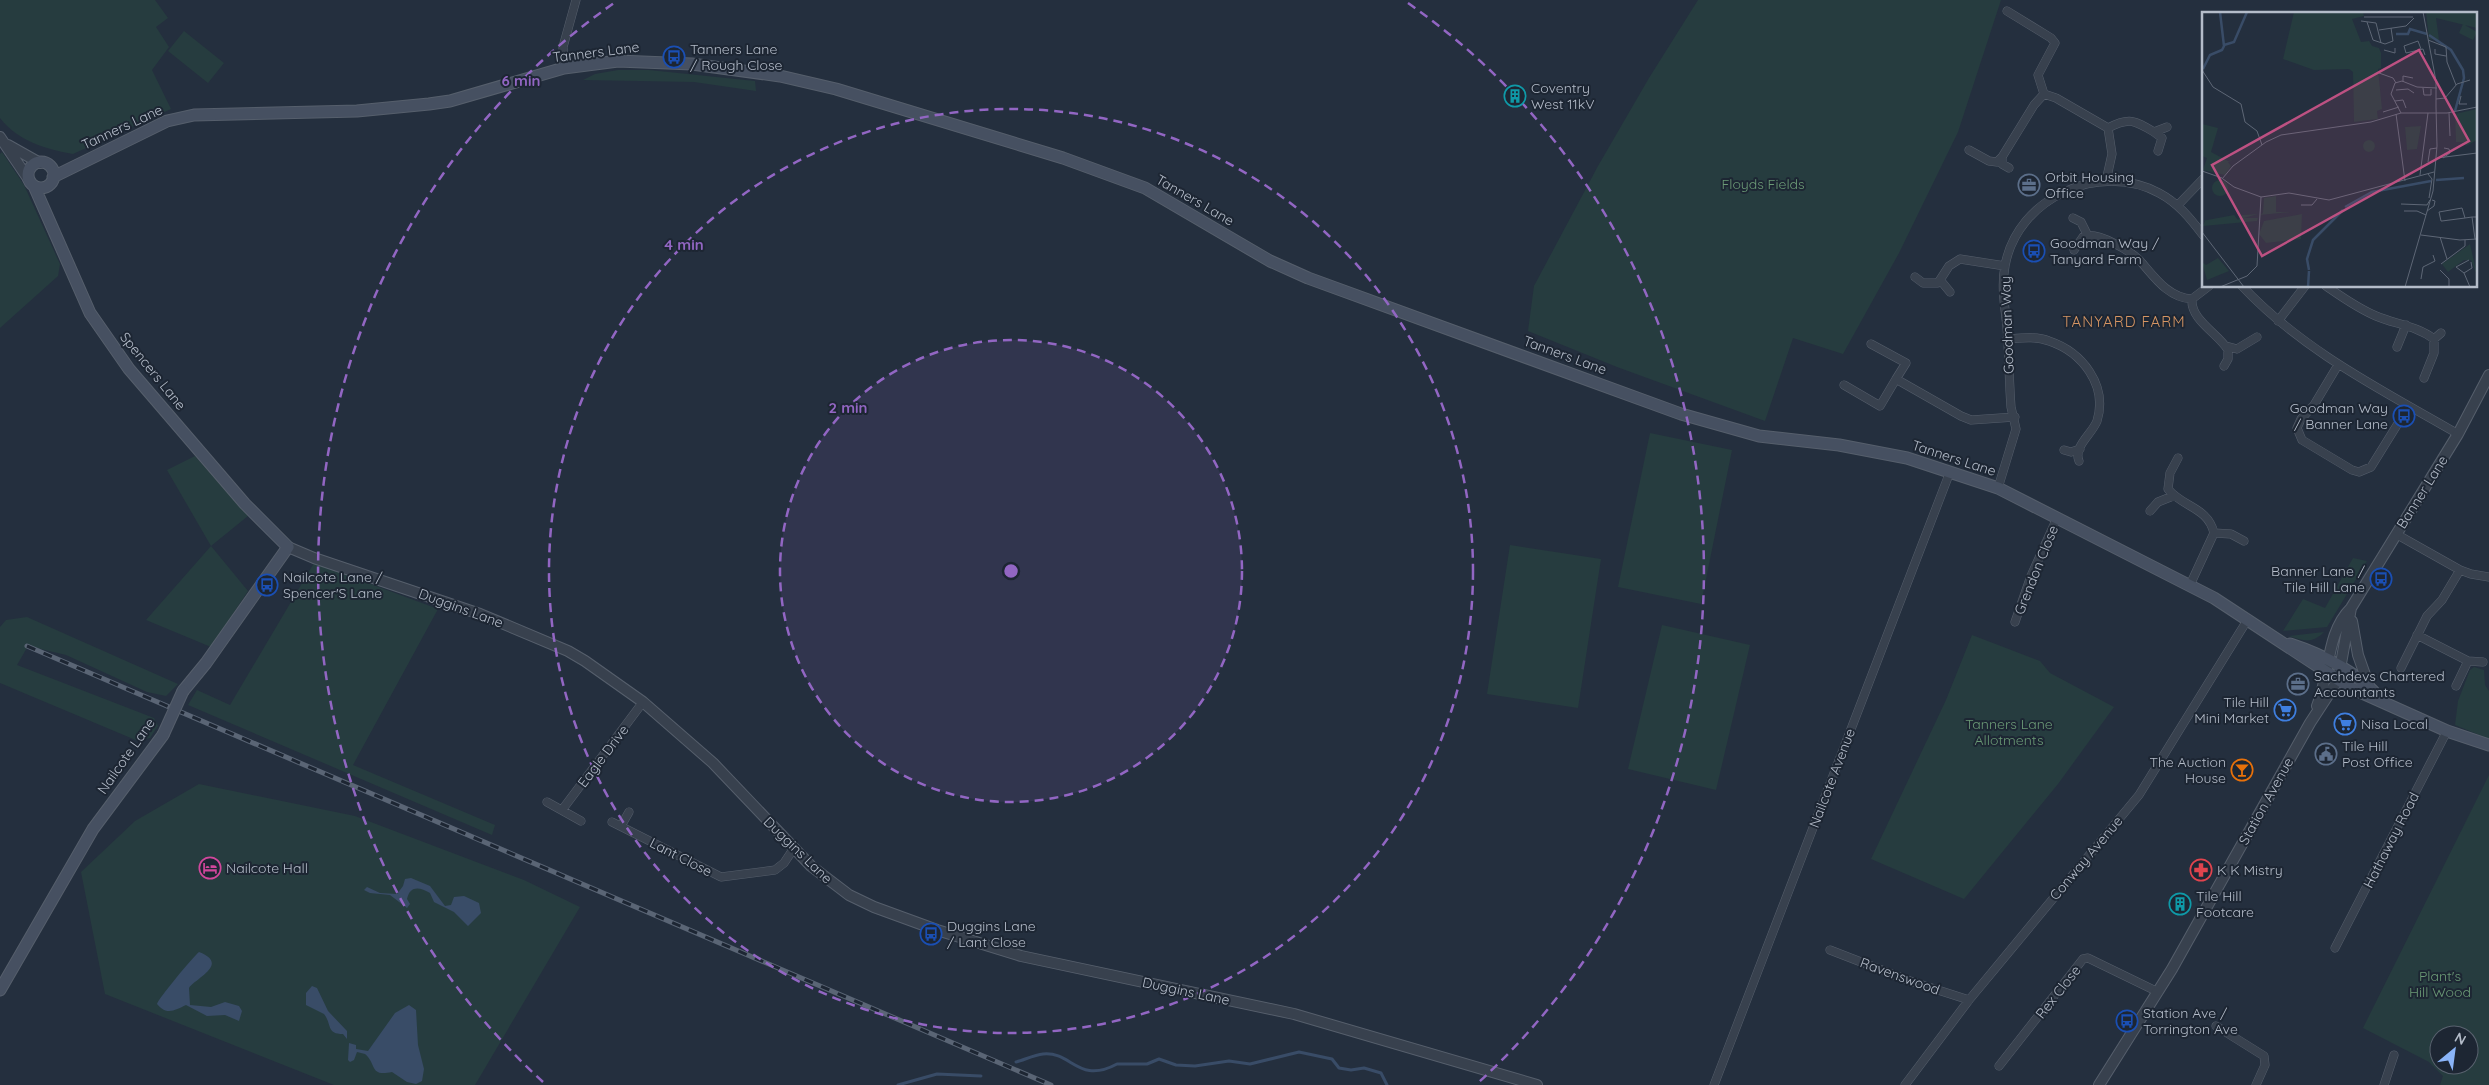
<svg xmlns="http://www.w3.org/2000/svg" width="2489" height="1085" font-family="Quicksand,sans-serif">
<rect width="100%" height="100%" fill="#242f3e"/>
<!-- green -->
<path fill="#263c3f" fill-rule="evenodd" d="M 0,0 L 155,0 L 168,18 L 156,27 L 169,47 L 152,70 L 171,109 L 73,154 C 45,149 18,141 0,118 Z
M 1698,0 L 2001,0 L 1958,132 L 1899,253 L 1843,354 L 1793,338 L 1765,421 L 1617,367 L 1528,331 L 1534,286 L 1598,166 L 1649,78 Z
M 184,31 L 224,63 L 208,83 L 168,51 Z
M 618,70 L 649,70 L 755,81 L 756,91 L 694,82 L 583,80 L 595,74 Z
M 2,152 L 24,185 L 60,264 L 58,276 L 0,328 L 0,154 Z
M 1650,433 L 1732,450 L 1701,604 L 1618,587 Z
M 195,456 L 248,516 L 211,546 L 248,591 L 211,647 L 146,620 L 211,546 L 167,470 Z
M 1510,545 L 1601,559 L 1578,708 L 1487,694 Z
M 2353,558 L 2367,561 L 2327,627 L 2283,631 L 2303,599 L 2325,608 Z
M 314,563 L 438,609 L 353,765 L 495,825 L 492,835 L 188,705 L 197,690 L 230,705 Z
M 27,617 L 178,684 L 166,696 L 147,692 L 66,655 L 28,646 L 17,665 L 154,718 L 158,726 L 150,738 L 138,741 L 0,683 L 0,627 L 6,620 Z
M 1662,625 L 1750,645 L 1716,790 L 1628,769 Z
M 2324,632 C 2312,644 2304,641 2289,636 Z
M 1972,635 L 2040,661 L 2050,673 L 2114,707 L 2058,784 L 1964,899 L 1871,859 L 1946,700 Z
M 2474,667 L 2484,670 L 2485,685 L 2489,691 L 2489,739 L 2455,725 L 2458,701 L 2470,670 Z
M 2489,775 L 2489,1085 L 2440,1085 L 2443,1076 L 2429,1062 L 2363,1028 ZM 2439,1035 L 2469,1035 L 2469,1065 L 2439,1065 Z
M 199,784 L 355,816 L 524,880 L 580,907 L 475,1085 L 334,1085 L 105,994 L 81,872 L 135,821 Z"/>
<!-- water -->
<path fill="#394c67" d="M 411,878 L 430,886 L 445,906 L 451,905 L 454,897 L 464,896 L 479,903 L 481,913 L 468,926 L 454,912 L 434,902 L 430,893 C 420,887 410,885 407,899 L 410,904 L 407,908 L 390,895 L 370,893 L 364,890 L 367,887 L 380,893 L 397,894 L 403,886 L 405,879 Z
M 199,952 C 230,964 196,978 189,988 L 190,1005 L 211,1007 L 225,1002 L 239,1006 L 242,1011 L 239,1021 L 225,1015 L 207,1016 L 186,1005 C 175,1010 167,1016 157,1004 C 158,999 193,957 199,952 Z
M 312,986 L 317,988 L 328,1011 L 347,1031 L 347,1039 L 343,1034 C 326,1034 332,1024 324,1014 L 306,1005 L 306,993 Z
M 409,1005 L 416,1010 L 418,1045 L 424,1069 L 422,1081 L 416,1084 L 407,1082 L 392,1072 C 369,1077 377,1064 365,1054 L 357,1052 L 354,1060 L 350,1062 L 348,1060 L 349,1043 L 356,1045 L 356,1049 L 368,1051 L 395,1013 Z"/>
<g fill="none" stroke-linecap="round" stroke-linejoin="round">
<!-- stream -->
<path stroke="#394c67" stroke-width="3" d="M 1016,1062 C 1024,1060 1034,1055 1043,1054 C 1072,1051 1078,1085 1117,1064 L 1147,1064 L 1159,1059 L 1176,1065 L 1195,1066 L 1229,1061 L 1250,1064 L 1299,1052 L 1332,1059 L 1339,1068 L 1351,1070 L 1364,1068 L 1381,1073 L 1387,1085
M 898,1085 L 937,1074 L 981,1076"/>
<!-- minor casing -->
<g stroke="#565f6c" stroke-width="9">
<path id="minor" d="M 2007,11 L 2051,38 L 2055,43 L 2038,75 L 2044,94 L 2056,98 L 2108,128 L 2112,154 L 2106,181
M 564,68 L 563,47 L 576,0
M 2108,128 C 2129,117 2134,120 2154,132 L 2167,127
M 2154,132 L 2162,138 L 2158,151
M 1969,150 L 1989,161 L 1997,162 L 2002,157
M 2009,168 L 2002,164 L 2002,157 L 2034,105 L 2044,94
M 2178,205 L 2203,179
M 2073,218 L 2081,222 L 2087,234
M 2074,250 L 2083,237 C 2096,230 2133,252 2142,263 C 2155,278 2169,298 2192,299 C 2190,320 2219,334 2228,350 L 2228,359 L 2224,366
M 1915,277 L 1923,283 L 1938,283 L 1949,266 L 1960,259 L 2005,266
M 1941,281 L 1950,292
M 2242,286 C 2303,351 2382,390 2458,434
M 2326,286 C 2342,297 2357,308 2376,316 C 2395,324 2417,326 2434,339 L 2441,333
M 2192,299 L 2209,286
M 2278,321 L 2305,286
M 2007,339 C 2021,338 2036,336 2049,341 C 2082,352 2108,385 2097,421 C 2092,434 2073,447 2079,461
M 1871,344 L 1906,363 L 1896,379
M 2226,346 L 2237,349 L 2257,337
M 2397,347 L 2406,325
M 2338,365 L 2314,405 L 2301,419 L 2297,428 L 2302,440 L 2352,470 L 2359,472 L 2371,467 L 2402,417
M 2424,378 L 2434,353 L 2434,339
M 1844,385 L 1880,406 L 1896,379 L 1961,416 L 1971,420 L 2015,417
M 2064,450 L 2071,452 L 2080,449
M 2178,458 L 2170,473 L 2168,489 C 2182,507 2208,507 2214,533 L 2190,585
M 1998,488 L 2016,429 L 2011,407 C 2009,380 2009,354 2007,327 C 2005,308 2001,286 2005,266 C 2017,198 2099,161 2159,193 C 2178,203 2190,218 2203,235
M 2150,511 L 2158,502 L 2173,496
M 2214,533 L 2231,534 L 2244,541
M 2396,534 L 2460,570 L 2471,574 L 2489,577
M 2015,622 L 2031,576 L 2057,518
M 2417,635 L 2468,661 L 2483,662
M 2401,668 L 2427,616 L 2442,600 L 2460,570
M 2456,686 L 2468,661
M 547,802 L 581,821
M 562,810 L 643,702
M 612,822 L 721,877 L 775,870 L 784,863 L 794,848
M 621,826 L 629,812
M 2335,948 L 2447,731
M 1830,950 L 1910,981 L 1969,1000
M 2216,1026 L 2264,1056 L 2265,1065 L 2256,1085
M 1999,1066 L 2083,959 L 2088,958 L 2158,992
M 1714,1085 L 1950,472
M 1905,1085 L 1969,1000 L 2139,795 L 2248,619
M 2384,1085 L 2394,1055"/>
</g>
<!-- tertiary casing -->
<g stroke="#565f6c" stroke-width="12">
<path id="tertiary" d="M 0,137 L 29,180
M 8,145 L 40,163
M 288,547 L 314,558 L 480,614 L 568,651 L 585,661 L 643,702 L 713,763 L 811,866 L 849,895 L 874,907 L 937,930 L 1021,956 L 1294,1014 L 1537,1085
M 2352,621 L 2358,655 L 2369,686
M 2317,706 C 2330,675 2326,632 2351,608 L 2458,434 L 2489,375
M 2099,1085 L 2172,969 L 2310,723 L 2338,680 L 2351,608"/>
</g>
<!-- secondary casing -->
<g stroke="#565f6c" stroke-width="13">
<path id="secondary" d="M28 175a13 13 0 1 1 26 0a13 13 0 1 1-26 0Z
M 53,177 L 167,121 L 194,115 L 357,111 L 429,104 L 450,101 L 564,68 L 618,61 L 692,64 L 780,76 L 836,89 L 1063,158 L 1145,188 L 1270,261 L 1308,278 L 1681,414 L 1759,436 L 1839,445 L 1907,458 L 1998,488 L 2214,598 L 2351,688 L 2447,731 L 2489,745
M 34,186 L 90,313 L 129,369 L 245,504 L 288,547 L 206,663 L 183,691
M 2290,644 C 2324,655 2356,672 2380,698
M 0,990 L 93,829 L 163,735"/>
</g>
<!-- minor -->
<use href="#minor" stroke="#38414e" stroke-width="8"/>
<!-- tertiary -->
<use href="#tertiary" stroke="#38414e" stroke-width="10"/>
<!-- secondary -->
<use href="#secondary" stroke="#465061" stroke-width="11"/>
<!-- rail casing -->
<g stroke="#5a6575" stroke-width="5">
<path id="rail" d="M 27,646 L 1051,1085"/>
</g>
<!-- rail -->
<use href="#rail" stroke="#1d2633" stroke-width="3" stroke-dasharray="9" stroke-linecap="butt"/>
<!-- secondary-bridge casing -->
<g stroke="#565f6c" stroke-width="13" stroke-linecap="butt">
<path id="secondary-bridge" d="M 163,735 L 183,691"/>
</g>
<!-- secondary-bridge -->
<use href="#secondary-bridge" stroke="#465061" stroke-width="11"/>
</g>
<!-- distance rings -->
<circle cx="1011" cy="571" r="231" fill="#9266c3" fill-opacity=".12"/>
<g fill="none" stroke="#9266c3" stroke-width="2.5" stroke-dasharray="9 6">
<circle cx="1011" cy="571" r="231"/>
<circle cx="1011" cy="571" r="462"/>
<path d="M543 1082A693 693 0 0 1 614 3M1408 3A693 693 0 0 1 1479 1082"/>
</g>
<!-- icons -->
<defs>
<g id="bus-ring" transform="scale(1.125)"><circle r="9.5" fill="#1d2633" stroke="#1a4fb4" stroke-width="1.5"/><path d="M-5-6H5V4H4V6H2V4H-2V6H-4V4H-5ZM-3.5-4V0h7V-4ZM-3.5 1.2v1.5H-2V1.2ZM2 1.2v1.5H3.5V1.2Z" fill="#1a4fb4"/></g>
<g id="building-ring" transform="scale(1.125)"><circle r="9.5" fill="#1d2633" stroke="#0f9aa8" stroke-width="1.5"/><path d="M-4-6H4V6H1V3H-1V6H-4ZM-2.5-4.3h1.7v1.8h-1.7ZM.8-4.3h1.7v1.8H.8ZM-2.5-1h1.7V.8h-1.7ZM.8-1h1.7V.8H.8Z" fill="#0f9aa8"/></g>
<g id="office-ring" transform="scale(1.125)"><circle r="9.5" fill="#1d2633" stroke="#5c6f8a" stroke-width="1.5"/><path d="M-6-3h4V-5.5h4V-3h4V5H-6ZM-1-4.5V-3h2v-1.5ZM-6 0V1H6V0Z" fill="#5c6f8a"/></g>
<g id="supermarket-ring" transform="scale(1.125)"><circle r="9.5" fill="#1d2633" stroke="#3f7fe0" stroke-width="1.5"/><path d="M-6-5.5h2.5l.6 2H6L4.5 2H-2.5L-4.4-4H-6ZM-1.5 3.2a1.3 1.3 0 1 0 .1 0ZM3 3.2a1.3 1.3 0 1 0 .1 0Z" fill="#3f7fe0"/></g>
<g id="civic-ring" transform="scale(1.125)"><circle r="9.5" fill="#1d2633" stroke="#5c6f8a" stroke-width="1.5"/><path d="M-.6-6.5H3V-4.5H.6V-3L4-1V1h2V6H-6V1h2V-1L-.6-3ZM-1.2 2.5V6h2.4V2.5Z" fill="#5c6f8a"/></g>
<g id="bar-ring" transform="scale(1.125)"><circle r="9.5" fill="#1d2633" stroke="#e8710a" stroke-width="1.5"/><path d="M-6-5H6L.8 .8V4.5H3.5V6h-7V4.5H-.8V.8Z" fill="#e8710a"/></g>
<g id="hotel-ring" transform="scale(1.125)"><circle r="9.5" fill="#1d2633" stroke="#d1479c" stroke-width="1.5"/><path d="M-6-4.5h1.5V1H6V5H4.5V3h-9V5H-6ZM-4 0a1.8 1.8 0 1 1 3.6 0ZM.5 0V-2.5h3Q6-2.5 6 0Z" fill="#d1479c"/></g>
<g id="pharmacy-ring" transform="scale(1.125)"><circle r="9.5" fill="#1d2633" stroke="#e0444e" stroke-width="1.5"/><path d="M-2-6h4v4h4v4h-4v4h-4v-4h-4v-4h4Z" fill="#e0444e"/></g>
</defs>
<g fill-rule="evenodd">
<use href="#bus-ring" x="674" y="57"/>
<use href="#building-ring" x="1515" y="96"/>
<use href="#office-ring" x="2029" y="185"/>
<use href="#bus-ring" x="2034" y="251"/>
<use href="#bus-ring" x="2404" y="416"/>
<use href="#bus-ring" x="2381" y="579"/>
<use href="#bus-ring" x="267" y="585"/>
<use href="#office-ring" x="2298" y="684"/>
<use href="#supermarket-ring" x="2285" y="710"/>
<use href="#supermarket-ring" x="2345" y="724"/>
<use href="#civic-ring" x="2326" y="754"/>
<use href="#bar-ring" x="2242" y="770"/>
<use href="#hotel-ring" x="210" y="868"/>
<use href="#pharmacy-ring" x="2201" y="870"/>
<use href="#building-ring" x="2180" y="904"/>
<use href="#bus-ring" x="931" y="934"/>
<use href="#bus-ring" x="2127" y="1021"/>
</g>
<g text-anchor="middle" stroke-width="4" stroke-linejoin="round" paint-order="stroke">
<!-- poi labels -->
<g font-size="14" fill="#b4bcc9" stroke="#1d2633" text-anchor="start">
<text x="690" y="54">Tanners Lane<tspan x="690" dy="16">/ Rough Close</tspan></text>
<text x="1531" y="93">Coventry<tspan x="1531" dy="16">West 11kV</tspan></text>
<text x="2045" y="182">Orbit Housing<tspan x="2045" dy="16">Office</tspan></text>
<text x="2050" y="248">Goodman Way /<tspan x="2050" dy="16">Tanyard Farm</tspan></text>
<text x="2388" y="413" text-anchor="end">Goodman Way<tspan x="2388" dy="16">/ Banner Lane</tspan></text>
<text x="2365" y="576" text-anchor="end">Banner Lane /<tspan x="2365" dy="16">Tile Hill Lane</tspan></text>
<text x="283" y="582">Nailcote Lane /<tspan x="283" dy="16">Spencer'S Lane</tspan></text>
<text x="2314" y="681">Sachdevs Chartered<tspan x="2314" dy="16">Accountants</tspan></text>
<text x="2269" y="707" text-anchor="end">Tile Hill<tspan x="2269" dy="16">Mini Market</tspan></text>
<text x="2361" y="729">Nisa Local</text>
<text x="2342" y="751">Tile Hill<tspan x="2342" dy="16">Post Office</tspan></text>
<text x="2226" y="767" text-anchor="end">The Auction<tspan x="2226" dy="16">House</tspan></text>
<text x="226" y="873">Nailcote Hall</text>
<text x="2217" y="875">K K Mistry</text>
<text x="2196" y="901">Tile Hill<tspan x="2196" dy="16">Footcare</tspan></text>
<text x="947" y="931">Duggins Lane<tspan x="947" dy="16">/ Lant Close</tspan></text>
<text x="2143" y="1018">Station Ave /<tspan x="2143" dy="16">Torrington Ave</tspan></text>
</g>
<!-- street labels -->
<g font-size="14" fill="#b4bcc9" stroke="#1d2633">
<text transform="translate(596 52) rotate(-7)" y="5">Tanners Lane</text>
<text transform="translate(122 127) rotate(-25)" y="5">Tanners Lane</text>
<text transform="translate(1195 200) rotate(30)" y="5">Tanners Lane</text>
<text transform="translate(2007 325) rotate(-92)" y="5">Goodman Way</text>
<text transform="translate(1565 355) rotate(20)" y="5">Tanners Lane</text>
<text transform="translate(153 371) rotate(51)" y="5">Spencers Lane</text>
<text transform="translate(1954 458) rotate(18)" y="5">Tanners Lane</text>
<text transform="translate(2422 492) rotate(-58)" y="5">Banner Lane</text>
<text transform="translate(2036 570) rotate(-68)" y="5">Grendon Close</text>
<text transform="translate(461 608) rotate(20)" y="5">Duggins Lane</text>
<text transform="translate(126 756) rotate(-55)" y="5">Nailcote Lane</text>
<text transform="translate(603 756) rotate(-53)" y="5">Eagle Drive</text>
<text transform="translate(1832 778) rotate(-69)" y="5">Nailcote Avenue</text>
<text transform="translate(2266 801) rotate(-61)" y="5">Station Avenue</text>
<text transform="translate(2391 840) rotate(-63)" y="5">Hathaway Road</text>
<text transform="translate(798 850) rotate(44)" y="5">Duggins Lane</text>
<text transform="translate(681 857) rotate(27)" y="5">Lant Close</text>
<text transform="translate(2086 858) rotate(-50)" y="5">Conway Avenue</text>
<text transform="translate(1900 976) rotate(20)" y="5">Ravenswood</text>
<text transform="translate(1186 991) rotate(12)" y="5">Duggins Lane</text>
<text transform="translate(2058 992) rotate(-52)" y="5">Rex Close</text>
</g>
<!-- park labels -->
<g font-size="14" fill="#6b9a76" stroke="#1d2633">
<text x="1763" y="189">Floyds Fields</text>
<text x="2009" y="729">Tanners Lane<tspan x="2009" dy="16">Allotments</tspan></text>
<text x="2440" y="981">Plant's<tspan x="2440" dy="16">Hill Wood</tspan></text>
</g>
<!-- neighbourhood labels -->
<g font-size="15" letter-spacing="1" fill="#d59563" stroke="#1d2633">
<text x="2124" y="327">TANYARD FARM</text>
</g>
</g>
<!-- overview -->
<g transform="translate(2202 12)">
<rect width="275" height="275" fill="#242f3e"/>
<path d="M 92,0 L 161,0 L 162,4 L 150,7 L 159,30 L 167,29 L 170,34 L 177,36 L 179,41 L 179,56 L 176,57 L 180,97 L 175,99 L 176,107 L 152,110 L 151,60 L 147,57 L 112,58 L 81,47 ZM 224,0 L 275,0 L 275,16 L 234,6 L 237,28 L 227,27 ZM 261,12 L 275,20 L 271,28 L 257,21 ZM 275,97 L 275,128 L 264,134 L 263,130 L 254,130 L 253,102 ZM 0,112 L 16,116 L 9,140 L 26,149 L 31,148 L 26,150 L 29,154 L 23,163 L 1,158 L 5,146 L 0,144 ZM 219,114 L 215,137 L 205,138 L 203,115 ZM161 134a6 6 0 1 1 12 0a6 6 0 1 1-12 0ZM10 176a8 8 0 1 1 16 0a8 8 0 1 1-16 0ZM 74,184 L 74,200 L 89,200 L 58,203 L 61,201 L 62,186 ZM 56,202 L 42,206 L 56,206 L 55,209 L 1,214 L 3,209 L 0,209 L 32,203 L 36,208 L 40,203 ZM 100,202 L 99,227 L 64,231 L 57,222 L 62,209 ZM 268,232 L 275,263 L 269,248 L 262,248 L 246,260 L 240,252 ZM 16,246 L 27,259 L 5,268 L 0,250 L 4,253 Z" fill="#263c3f"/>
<path fill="none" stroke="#394c67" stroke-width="2.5" d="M 194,22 L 206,22 L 208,17 L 225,22M 227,23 L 249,38 L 261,58 L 262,66 L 253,99M 22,33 L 32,30 L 45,0M 1,57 L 8,43 L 20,38 L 22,34 L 18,0M 234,168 L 262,166M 143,195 L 170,180 L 229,169M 107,258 L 105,247 L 111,228 L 141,198M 106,275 L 107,259"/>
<path fill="none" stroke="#5e6776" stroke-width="1" d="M 221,0 L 234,69 L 234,95M 162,5 L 211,5M 159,9 L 174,11 L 179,31M 165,10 L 171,28 L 183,32 L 191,29 L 189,16M 177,18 L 204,14 L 212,6M 226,28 L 244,35 L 245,50 L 254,73M 219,37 L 216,29 L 202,34 L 204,41 L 221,37 L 223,43M 233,37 L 233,42 L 244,44M 182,38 L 193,41 L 193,36M 0,58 L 11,75 L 39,92 L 43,110 L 55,119 L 60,133M 177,61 L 191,66 L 194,71M 201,70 L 201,64 L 211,66M 221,76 L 222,83 L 229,83 L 229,77M 194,78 L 206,77 L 212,81M 259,84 L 257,92 L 265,92M 234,87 L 243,86 L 255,72 L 268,68M 193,89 L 201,88 L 204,96M 181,100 L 197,95M 199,101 L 189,82 L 193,71 L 200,69 L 215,75 L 235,76M 247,101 L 248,124M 194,102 L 203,169M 235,146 L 275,141M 241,146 L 248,141 L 247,137 L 242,136M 226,150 L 228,137 L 235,136M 0,159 L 20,166M 226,162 L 230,167 L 227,186M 218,163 L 226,101M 20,167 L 31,154 L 64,130 L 79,123 L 169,110 L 199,101 L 245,101 L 275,95M 59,185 L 87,181 L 127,188 L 232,160M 199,192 L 225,193 L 228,188M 99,193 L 110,193 L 115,187M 202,199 L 215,199 L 224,203M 225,199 L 232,194 L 233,189 L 230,188M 270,205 L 273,227M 263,206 L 260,196 L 237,200 L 239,209 L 240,209 L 263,206 L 270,205 L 275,205M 0,220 L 42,275M 219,223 L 258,228 L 275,227M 238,225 L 245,247M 239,252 L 263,234 L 263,228M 238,258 L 247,267 L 247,275M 262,261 L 254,255 L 267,248M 219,267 L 221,255 L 233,249 L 231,243M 18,275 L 45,264 L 55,254 L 59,185 L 32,175 L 21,167M 203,275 L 231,179 L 235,134 L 234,95M 268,275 L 262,261 L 270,256 L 269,250"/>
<path fill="#bd5182" fill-opacity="0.15" stroke="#bd5182" stroke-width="2.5" d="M 217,38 L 267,129 L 60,244 L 10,153 Z"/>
<rect width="275" height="275" fill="none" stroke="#b4bcc9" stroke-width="2.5"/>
</g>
<circle cx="1011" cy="571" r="8" fill="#9266c3" stroke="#1d2633" stroke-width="2.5"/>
<g font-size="15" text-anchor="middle" font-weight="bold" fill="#9266c3" stroke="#1d2633" stroke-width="4" stroke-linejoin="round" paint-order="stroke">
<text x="521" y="86">6 min</text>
<text x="684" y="250">4 min</text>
<text x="848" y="413">2 min</text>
</g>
<!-- north arrow -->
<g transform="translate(2454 1050) rotate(29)"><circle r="24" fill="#1d2633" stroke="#59626f"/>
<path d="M0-4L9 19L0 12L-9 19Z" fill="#8ab4f8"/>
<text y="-8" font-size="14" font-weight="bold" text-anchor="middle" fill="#b4bcc9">N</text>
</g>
</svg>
